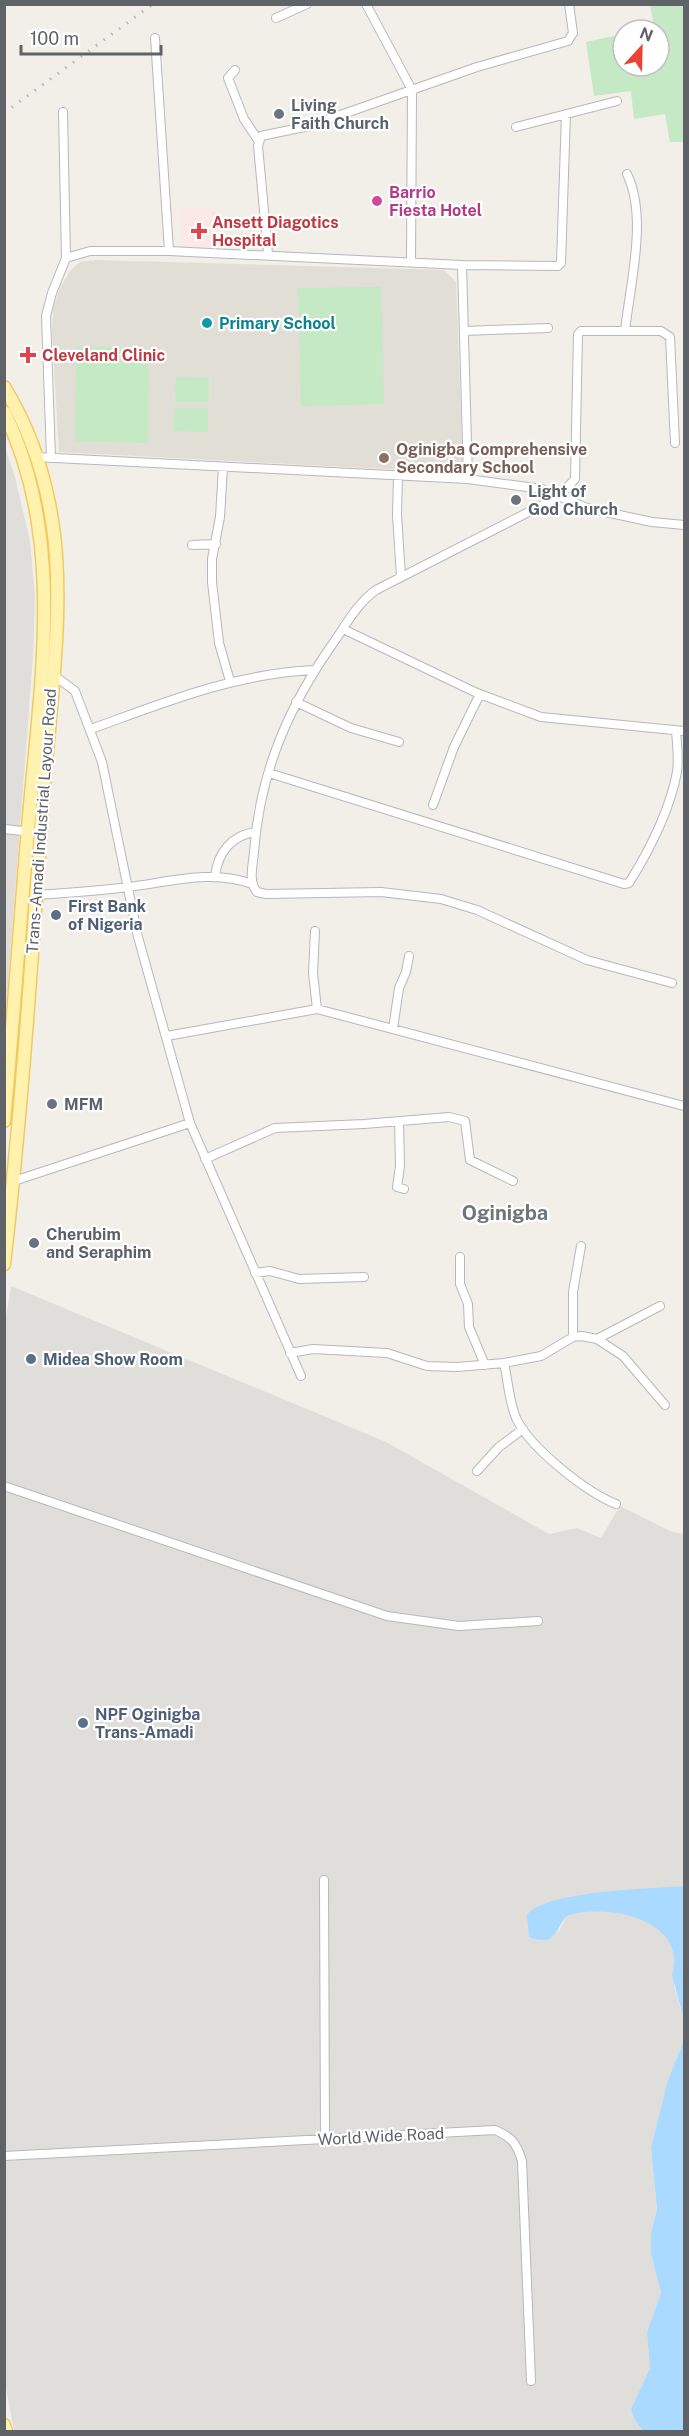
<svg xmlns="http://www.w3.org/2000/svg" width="689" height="2436" font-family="'Public Sans',sans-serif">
<rect width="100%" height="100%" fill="#f1efe8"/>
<!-- industrial -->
<path fill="#e0deda" d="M 5,447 L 15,477 L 30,541 L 35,596 L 33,656 L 5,1023 Z
M 11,1286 L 386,1442 L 549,1534 L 577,1528 L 601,1538 L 620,1506 L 672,1532 L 684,1534 L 684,1886 L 567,1897 L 557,1935 L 567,1916 L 578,1911 L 615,1911 L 645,1919 L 664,1931 L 678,1948 L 674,1986 L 684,2020 L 684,2040 L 668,2080 L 651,2149 L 657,2209 L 651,2233 L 651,2254 L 661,2293 L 647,2332 L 650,2368 L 631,2409 L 634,2419 L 643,2431 L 14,2431 L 4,2377 L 4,1330 Z"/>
<!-- education -->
<path fill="#e1ded6" d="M 96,260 L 444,270 L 456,282 L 463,473 L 59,452 L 52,331 L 53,310 L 59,290 L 70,271 L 80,262 Z"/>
<!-- medical -->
<path fill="#fce8e6" d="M 181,208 L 216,208 L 216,249 L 182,249 Z"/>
<!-- green -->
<path fill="#c5e8c5" d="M 650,5 L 684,5 L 684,142 L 670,142 L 665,114 L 634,119 L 631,91 L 594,96 L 586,42 L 623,34 L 623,66 L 659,66 L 659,30 L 638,30 L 654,26 Z
M 381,287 L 384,404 L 301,406 L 298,288 Z
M 76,346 L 149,348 L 148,443 L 75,441 Z
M 176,377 L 209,378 L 209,402 L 175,402 Z
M 174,408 L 208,408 L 208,432 L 173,431 Z"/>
<!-- water -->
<path fill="#aadaff" d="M 684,1886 L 684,2020 L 672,1975 C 689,1919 604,1902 567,1916 C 553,1931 557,1947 529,1937 L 527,1915 C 546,1890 652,1889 684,1886 Z
M 684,2040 L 684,2431 L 643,2431 L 634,2419 L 631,2409 L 650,2368 L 647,2332 L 661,2293 L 651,2254 L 651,2233 L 657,2209 L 651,2148 L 668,2080 Z"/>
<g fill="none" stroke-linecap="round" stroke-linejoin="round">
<!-- minor casing -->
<g stroke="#b5b8bc" stroke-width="10">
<path id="minor" d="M 366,4 L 412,90 L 411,262
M 276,18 L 307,4
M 155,38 L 169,251
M 235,70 L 228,78 L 244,119 L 258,140
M 516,127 L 617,101
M 268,254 L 258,146 L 261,136 L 309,126 L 477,67 L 568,41 L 573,33 L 569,4
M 66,258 L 90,251 L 169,251 L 462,265 L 558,266 L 561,263 L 566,114
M 462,265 L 468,479
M 464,331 L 548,328
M 625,331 C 630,284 648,217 627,174
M 36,457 L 468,479 L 542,489 L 587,508 L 652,522 L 684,525
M 51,458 L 46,316 L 52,293 L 66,258 L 63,112
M 223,467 L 220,517 L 212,559 L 212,582 L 219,643 L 230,681
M 398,476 L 397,515 L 401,577
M 192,545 L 216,544
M 343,629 L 477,693 L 541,717 L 684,731
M 52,674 L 75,691 L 102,762 L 138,937 L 190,1123 L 301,1376
M 296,702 L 351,728 L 399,742
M 91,729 C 166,702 233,674 314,670
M 269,773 L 624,884 L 629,883 C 649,851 670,809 677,772 C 679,759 677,744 676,731
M 433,805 L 454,747 L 480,694
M 4,829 L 41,833
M 215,876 C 218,852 232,835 256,832
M 36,895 C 67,893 98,891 128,887 C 170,882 212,869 252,884
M 315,931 L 313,973 L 317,1009
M 672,983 L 587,960 L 477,910 L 441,899 L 381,892 L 266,894 L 257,892 C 248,882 253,865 254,852 C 260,771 289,705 336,639 C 348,621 359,602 376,590 L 558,497 L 575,479 L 578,334 L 581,331 L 661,331 L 670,337 L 675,443
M 393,1029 L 399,988 L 406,972 L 409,956
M 167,1036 L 317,1009 L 684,1106
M 399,1121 L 400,1166 L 397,1187 L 404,1189
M 205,1159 L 275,1128 L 364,1124 L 449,1117 L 465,1121 L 470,1160 L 513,1181
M 14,1181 L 190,1123
M 460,1257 L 460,1284 L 468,1304 L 469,1327 L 485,1365
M 255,1273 L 270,1271 L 299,1279 L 364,1277
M 573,1337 L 573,1292 L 581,1246
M 597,1339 L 660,1306
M 290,1353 L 313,1349 L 387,1353 L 427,1366 L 457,1367 L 504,1363 L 541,1356 L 573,1337 L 582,1336 L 597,1339 L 623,1356 L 665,1405
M 504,1363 C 508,1381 509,1401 516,1418 C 530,1448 586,1492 616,1504
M 477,1471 L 499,1447 L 523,1429
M 4,1486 L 387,1616 L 459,1626 L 538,1621
M 324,1880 L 325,2139
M 4,2156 L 495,2130 C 512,2137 517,2144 522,2161 L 531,2381"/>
</g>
<!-- primary casing -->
<g stroke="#f2c960" stroke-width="15">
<path id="primary" d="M 4,387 C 30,429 46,478 53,527 C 65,609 49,715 43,799 C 32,954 22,1109 4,1264
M 4,412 C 68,540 39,692 28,828 C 20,925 13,1023 4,1121
M 4,2425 L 6,2432"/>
</g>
<!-- minor -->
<use href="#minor" stroke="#fff" stroke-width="8"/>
<!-- primary -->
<use href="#primary" stroke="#fff2af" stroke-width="12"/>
<!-- rail -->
<path stroke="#b6b7b8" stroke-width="3" stroke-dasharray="1.5 8" stroke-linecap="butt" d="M 4,113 L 153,4"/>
</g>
<!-- markers -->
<g fill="#6b7280" stroke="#fff" stroke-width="2">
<circle cx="279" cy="114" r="6"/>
<circle cx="516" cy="500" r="6"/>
<circle cx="52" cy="1104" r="6"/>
<circle cx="34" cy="1243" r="6"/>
</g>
<circle fill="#d1479c" stroke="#fff" stroke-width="2" cx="377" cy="201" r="6"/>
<g fill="#e0444e" stroke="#fff" stroke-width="2">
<path d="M196 222h6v6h6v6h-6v6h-6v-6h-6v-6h6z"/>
<path d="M25 346h6v6h6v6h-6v6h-6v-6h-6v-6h6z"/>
</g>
<circle fill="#0f9aa8" stroke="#fff" stroke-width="2" cx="207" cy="323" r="6"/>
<circle fill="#8d6e63" stroke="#fff" stroke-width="2" cx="384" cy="458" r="6"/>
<g fill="#5c6f8a" stroke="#fff" stroke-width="2">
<circle cx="56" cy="915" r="6"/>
<circle cx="31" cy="1359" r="6"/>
<circle cx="83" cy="1723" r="6"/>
</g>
<g text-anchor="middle" stroke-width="4.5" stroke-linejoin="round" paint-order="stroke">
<!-- worship labels -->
<g font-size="16" font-weight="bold" fill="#5b616d" stroke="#fff" text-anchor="start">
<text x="291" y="111">Living<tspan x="291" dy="18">Faith Church</tspan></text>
<text x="528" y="497">Light of<tspan x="528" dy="18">God Church</tspan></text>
<text x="64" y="1110">MFM</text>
<text x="46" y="1240">Cherubim<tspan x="46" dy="18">and Seraphim</tspan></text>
</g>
<!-- hotel labels -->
<g font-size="16" font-weight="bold" fill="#b23c85" stroke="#fff" text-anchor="start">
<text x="389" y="198">Barrio<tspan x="389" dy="18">Fiesta Hotel</tspan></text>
</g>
<!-- health labels -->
<g font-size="16" font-weight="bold" fill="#be3a42" stroke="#fff" text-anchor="start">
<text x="212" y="228">Ansett Diagotics<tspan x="212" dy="18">Hospital</tspan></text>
<text x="42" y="361">Cleveland Clinic</text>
</g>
<!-- culture labels -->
<g font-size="16" font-weight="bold" fill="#0d838f" stroke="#fff" text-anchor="start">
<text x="219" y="329">Primary School</text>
</g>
<!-- education labels -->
<g font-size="16" font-weight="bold" fill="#785e54" stroke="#fff" text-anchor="start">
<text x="396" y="455">Oginigba Comprehensive<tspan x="396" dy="18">Secondary School</tspan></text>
</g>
<!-- street labels -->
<g font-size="16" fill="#5f6368" stroke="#fff">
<text transform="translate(41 821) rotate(-86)" y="6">Trans-Amadi Industrial Layour Road</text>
<text transform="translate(381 2136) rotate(-3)" y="6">World Wide Road</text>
</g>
<!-- service labels -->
<g font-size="16" font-weight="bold" fill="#4e5e75" stroke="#fff" text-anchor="start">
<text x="68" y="912">First Bank<tspan x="68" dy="18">of Nigeria</tspan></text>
<text x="43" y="1365">Midea Show Room</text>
<text x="95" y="1720">NPF Oginigba<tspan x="95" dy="18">Trans-Amadi</tspan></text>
</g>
<!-- quarter labels -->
<g font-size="20" font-weight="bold" fill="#70757a" stroke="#fff">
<text x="505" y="1220">Oginigba</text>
</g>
</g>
<!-- border -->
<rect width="689" height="2436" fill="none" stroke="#5f6368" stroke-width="12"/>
<!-- north arrow -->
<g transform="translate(641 48) rotate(22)"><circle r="28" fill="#ffffff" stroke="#bfc1c3" stroke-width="1.5"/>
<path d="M0-4.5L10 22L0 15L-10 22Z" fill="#ea4335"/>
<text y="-9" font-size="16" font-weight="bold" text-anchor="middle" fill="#5f6368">N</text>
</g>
<!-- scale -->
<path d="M21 45v9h140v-9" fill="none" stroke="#5f6368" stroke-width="3"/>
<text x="30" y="45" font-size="18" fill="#5f6368" stroke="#ffffff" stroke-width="4.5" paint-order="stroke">100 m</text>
</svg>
